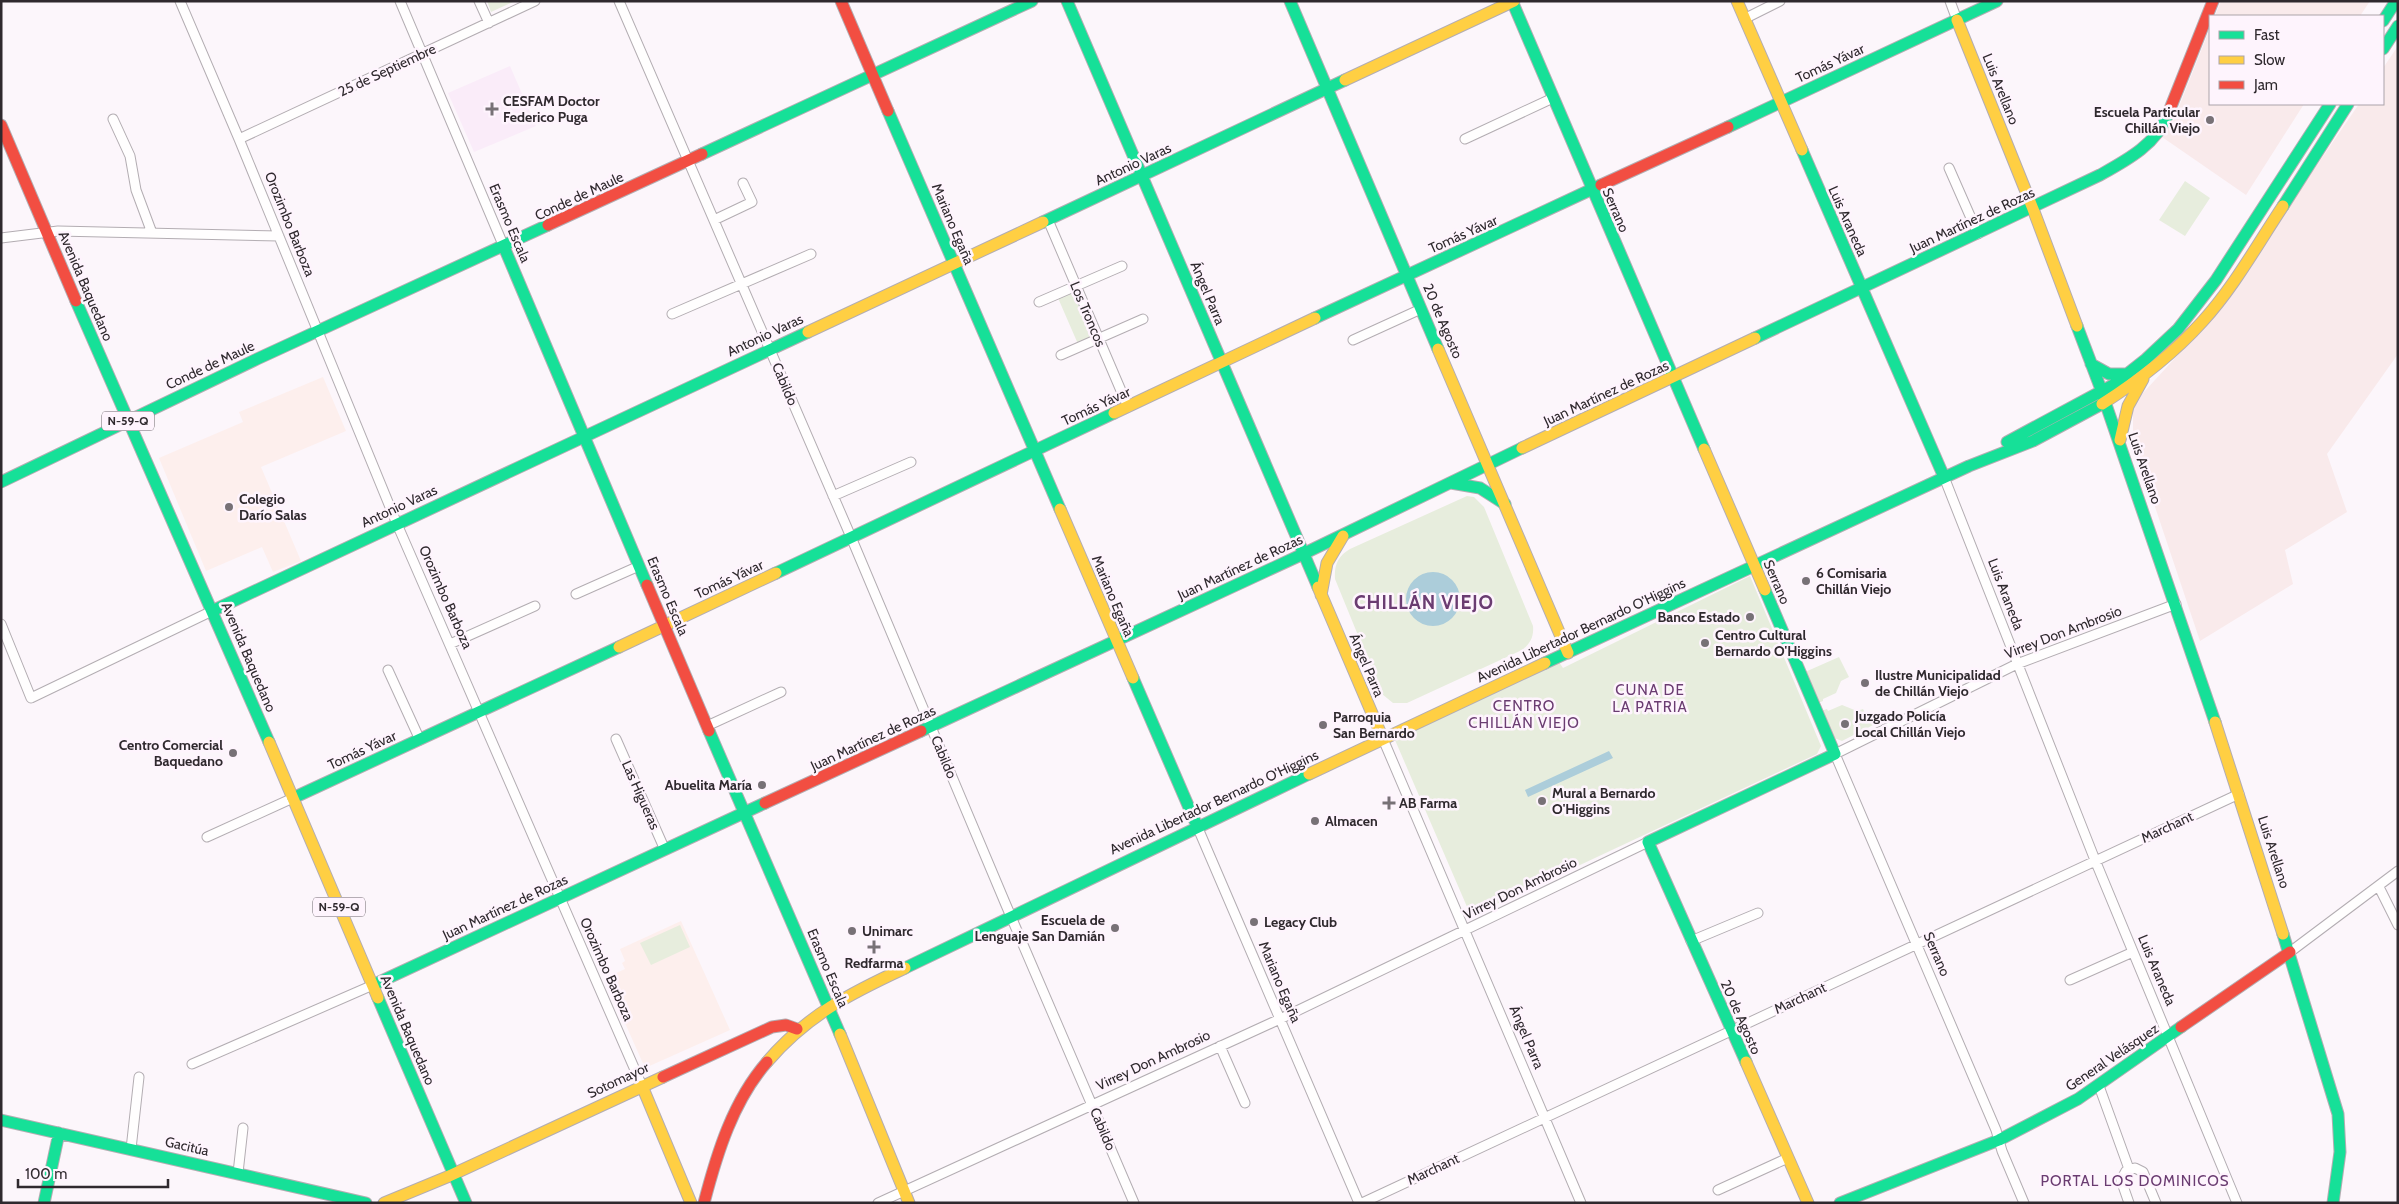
<svg xmlns="http://www.w3.org/2000/svg" width="2399" height="1204" font-family="Cabin,sans-serif">
<rect width="100%" height="100%" fill="#fcf6fb"/>
<!-- built -->
<path fill="#faecf9" d="M 510,66 L 536,126 L 474,152 L 448,93 Z"/>
<!-- industrial -->
<path fill="#f9eaeb" d="M 2221,1 L 2370,1 L 2360,16 L 2215,16 Z
M 2210,28 L 2210,104 L 2304,104 L 2246,195 L 2162,137 L 2173,122 Z
M 2398,46 L 2398,354 L 2327,454 L 2347,512 L 2285,550 L 2293,584 L 2200,641 L 2144,474 L 2133,433 L 2133,404 L 2176,357 L 2267,238 L 2359,104 L 2383,104 L 2383,68 Z"/>
<!-- education -->
<path fill="#fdefed" d="M 323,377 L 346,431 L 261,467 L 301,561 L 273,572 L 262,547 L 206,571 L 159,458 L 243,422 L 239,412 Z
M 681,921 L 730,1030 L 645,1068 L 605,978 L 625,969 L 622,963 L 625,961 L 620,949 Z"/>
<!-- green -->
<path fill="#e7eddd" d="M 487,1 L 513,1 L 513,2 L 491,12 Z
M 2185,181 L 2210,198 L 2185,236 L 2159,220 Z
M 1073,292 L 1092,337 L 1078,344 L 1058,298 Z
M 1467,496 L 1474,497 L 1484,507 L 1533,626 C 1534,637 1530,644 1522,650 L 1407,703 L 1393,703 L 1382,694 L 1335,579 C 1334,565 1338,556 1350,549 Z
M 1750,576 L 1821,746 L 1817,754 L 1471,916 L 1395,740 L 1559,662 L 1563,668 Z
M 1839,657 L 1849,677 L 1841,681 L 1836,693 L 1823,699 L 1823,701 L 1818,703 L 1805,672 Z
M 1842,705 L 1857,711 L 1863,709 L 1869,721 L 1877,717 L 1879,722 L 1842,741 L 1832,737 L 1821,711 L 1827,709 L 1828,711 Z
M 680,925 L 690,947 L 651,965 L 640,943 Z"/>
<!-- water -->
<path fill="#accdda" d="M1406 599a27 27 0 1 1 54 0a27 27 0 1 1-54 0Z
M 1609,751 L 1613,758 L 1528,797 L 1525,790 Z"/>
<g fill="none" stroke-linecap="round" stroke-linejoin="round">
<!-- street casing -->
<g stroke="#b3adb2" stroke-width="11">
<path id="street" d="M 180,1 L 239,139 L 397,524 L 642,1086
M 400,1 L 504,247
M 479,1 L 489,23
M 619,1 L 851,537 L 1006,905 L 1134,1203
M 1950,1 L 1957,20
M 1744,19 L 1780,1
M 113,119 L 130,156 L 136,190 L 152,233
M 239,139 L 535,1
M 1465,139 L 1553,98
M 1949,168 L 1978,234
M 714,220 L 752,202 L 743,183
M 1048,220 L 1128,407
M 1,238 L 58,231 L 279,236
M 1039,302 L 1122,266
M 672,314 L 811,254
M 1353,340 L 1421,309
M 1061,355 L 1143,319
M 1944,477 L 2095,860 L 2237,1203
M 833,496 L 911,462
M 576,594 L 639,566
M 1,624 L 31,698 L 212,611
M 450,644 L 535,606
M 388,670 L 420,740
M 707,726 L 781,692
M 616,739 L 665,850
M 1383,739 L 1581,1203
M 1197,826 L 1359,1203
M 207,837 L 293,798
M 2379,887 L 2398,925
M 1691,941 L 1758,913
M 2290,952 L 2398,871
M 2070,980 L 2133,952
M 1220,1046 L 1245,1103
M 192,1064 L 373,985
M 2099,1086 L 2129,1169
M 131,1149 L 139,1077
M 238,1173 L 243,1128
M 1718,1190 L 1788,1158
M 878,1203 L 1280,1019 L 1648,842
M 1362,1203 L 2239,794
M 2024,1203 L 2002,1151 L 1996,1130 L 1835,754 L 2017,664 L 2176,604
M 2129,1203 L 2121,1180 L 2126,1171 L 2135,1168 L 2143,1172 L 2156,1203"/>
</g>
<!-- fast casing -->
<g stroke="#b3adb2" stroke-width="13">
<path id="fast" d="M 1067,1 L 1318,587
M 1290,1 L 1438,349
M 1512,1 L 1704,449
M 2383,21 L 2396,1
M 2383,49 L 2398,26
M 888,111 L 1060,509
M 1728,127 L 1997,1
M 1802,150 L 1944,477
M 702,154 L 1032,1
M 2283,206 L 2348,104
M 1043,222 L 1345,80
M 504,247 L 647,585
M 76,301 L 269,742
M 1315,318 L 1601,185
M 2077,326 L 2102,392
M 1755,338 L 2100,175 C 2127,160 2157,144 2168,114
M 2091,364 L 2109,374 L 2128,374
M 2102,393 L 2215,722
M 2007,442 L 2113,385 L 2146,359 L 2178,329 L 2216,280 L 2330,104
M 1,482 L 257,359 L 548,225
M 1451,483 L 1480,488 L 1505,504
M 776,573 L 1114,413
M 212,611 L 808,332
M 1545,663 L 1969,466 L 2033,441 L 2102,404
M 1133,678 L 1197,826
M 709,731 L 840,1034
M 921,731 L 1303,554 L 1522,448
M 293,798 L 619,647
M 2283,934 L 2338,1114 L 2340,1152 L 2333,1203
M 905,968 L 1309,774
M 373,985 L 765,803
M 378,998 L 466,1203
M 1746,1062 L 1648,842 L 1835,754 L 1765,590
M 1,1120 L 366,1203
M 44,1203 L 59,1133
M 1840,1203 L 1999,1140 L 2078,1099 L 2181,1027"/>
</g>
<!-- slow casing -->
<g stroke="#b3adb2" stroke-width="13">
<path id="slow" d="M 1737,1 L 1802,150
M 1957,20 L 2033,209 L 2077,326
M 1345,80 L 1514,1
M 808,332 L 1043,222
M 1438,349 L 1568,653
M 2102,404 C 2138,381 2173,354 2202,322 C 2234,287 2257,245 2283,206
M 1114,413 L 1315,318
M 2120,440 L 2128,406 L 2143,379
M 1522,448 L 1755,338
M 1704,449 L 1765,590
M 1060,509 L 1133,678
M 1318,587 L 1383,739
M 1321,595 L 1327,563 L 1343,536
M 619,647 L 776,573
M 2215,722 L 2283,934
M 269,742 L 378,998
M 1309,774 L 1545,663
M 840,1034 L 909,1203
M 767,1062 C 807,1015 851,993 905,968
M 1746,1062 L 1808,1203
M 642,1086 L 691,1203
M 384,1203 L 447,1177 L 663,1077"/>
</g>
<!-- jam casing -->
<g stroke="#b3adb2" stroke-width="13">
<path id="jam" d="M 841,1 L 888,111
M 2168,114 L 2213,1
M 1,125 L 76,301
M 1601,185 L 1728,127
M 548,225 L 702,154
M 647,585 L 709,731
M 765,803 L 921,731
M 2181,1027 L 2290,952
M 663,1077 L 772,1027 L 786,1025 L 797,1029
M 704,1203 C 717,1153 733,1101 767,1062"/>
</g>
<!-- street -->
<use href="#street" stroke="#fffefe" stroke-width="9"/>
<!-- fast -->
<use href="#fast" stroke="#16e098" stroke-width="11"/>
<!-- slow -->
<use href="#slow" stroke="#ffcf43" stroke-width="11"/>
<!-- jam -->
<use href="#jam" stroke="#f24e42" stroke-width="11"/>
</g>
<!-- markers -->
<g fill="#777176" stroke="#fef4fd" stroke-width="2">
<path d="M489.5 101.5h5v5h5v5h-5v5h-5v-5h-5v-5h5z"/>
<circle cx="2210" cy="120" r="5"/>
<circle cx="229" cy="507" r="5"/>
<circle cx="1806" cy="581" r="5"/>
<circle cx="1750" cy="617" r="5"/>
<circle cx="1705" cy="643" r="5"/>
<circle cx="1865" cy="683" r="5"/>
<circle cx="1845" cy="724" r="5"/>
<circle cx="1323" cy="725" r="5"/>
<circle cx="233" cy="753" r="5"/>
<circle cx="762" cy="785" r="5"/>
<circle cx="1542" cy="801" r="5"/>
<path d="M1386.5 795.5h5v5h5v5h-5v5h-5v-5h-5v-5h5z"/>
<circle cx="1315" cy="821" r="5"/>
<circle cx="1254" cy="922" r="5"/>
<circle cx="1115" cy="928" r="5"/>
<circle cx="852" cy="931" r="5"/>
<path d="M871.5 939.5h5v5h5v5h-5v5h-5v-5h-5v-5h5z"/>
</g>
<g text-anchor="middle" stroke-width="5" stroke-linejoin="round" paint-order="stroke">
<!-- shield labels -->
<g fill="#fef4fd" stroke="#6d666c" stroke-width="1">
<rect x="102" y="411.5" width="52" height="19" rx="4"/>
<rect x="313" y="897.5" width="52" height="19" rx="4"/>
</g>
<g font-size="12" font-weight="bold" fill="#2f292e">
<text x="128" y="425">N-59-Q</text>
<text x="339" y="911">N-59-Q</text>
</g>
<!-- street labels -->
<g font-size="14" fill="#2f292e" stroke="#fef4fd">
<text transform="translate(1830 63) rotate(-25)" y="5">Tomás Yávar</text>
<text transform="translate(387 70) rotate(-25)" y="5">25 de Septiembre</text>
<text transform="translate(2001 89) rotate(68)" y="5">Luis Arellano</text>
<text transform="translate(1133 164) rotate(-25)" y="5">Antonio Varas</text>
<text transform="translate(579 196) rotate(-25)" y="5">Conde de Maule</text>
<text transform="translate(1616 210) rotate(67)" y="5">Serrano</text>
<text transform="translate(1972 220) rotate(-25)" y="5">Juan Martínez de Rozas</text>
<text transform="translate(1848 221) rotate(66)" y="5">Luis Araneda</text>
<text transform="translate(510 223) rotate(67)" y="5">Erasmo Escala</text>
<text transform="translate(290 224) rotate(68)" y="5">Orozimbo Barboza</text>
<text transform="translate(953 224) rotate(67)" y="5">Mariano Egaña</text>
<text transform="translate(1463 234) rotate(-24)" y="5">Tomás Yávar</text>
<text transform="translate(86 286) rotate(67)" y="5">Avenida Baquedano</text>
<text transform="translate(1208 293) rotate(67)" y="5">Ángel Parra</text>
<text transform="translate(1088 314) rotate(67)" y="5">Los Troncos</text>
<text transform="translate(1443 321) rotate(67)" y="5">20 de Agosto</text>
<text transform="translate(765 335) rotate(-25)" y="5">Antonio Varas</text>
<text transform="translate(210 365) rotate(-25)" y="5">Conde de Maule</text>
<text transform="translate(785 384) rotate(67)" y="5">Cabildo</text>
<text transform="translate(1606 393) rotate(-25)" y="5">Juan Martínez de Rozas</text>
<text transform="translate(1096 406) rotate(-25)" y="5">Tomás Yávar</text>
<text transform="translate(2145 468) rotate(71)" y="5">Luis Arellano</text>
<text transform="translate(399 506) rotate(-25)" y="5">Antonio Varas</text>
<text transform="translate(1240 567) rotate(-25)" y="5">Juan Martínez de Rozas</text>
<text transform="translate(729 579) rotate(-25)" y="5">Tomás Yávar</text>
<text transform="translate(1777 582) rotate(67)" y="5">Serrano</text>
<text transform="translate(2006 594) rotate(69)" y="5">Luis Araneda</text>
<text transform="translate(668 596) rotate(67)" y="5">Erasmo Escala</text>
<text transform="translate(1113 596) rotate(67)" y="5">Mariano Egaña</text>
<text transform="translate(446 597) rotate(66)" y="5">Orozimbo Barboza</text>
<text transform="translate(1581 630) rotate(-25)" y="5">Avenida Libertador Bernardo O'Higgins</text>
<text transform="translate(2063 632) rotate(-21)" y="5">Virrey Don Ambrosio</text>
<text transform="translate(249 657) rotate(67)" y="5">Avenida Baquedano</text>
<text transform="translate(1367 665) rotate(67)" y="5">Ángel Parra</text>
<text transform="translate(873 738) rotate(-25)" y="5">Juan Martínez de Rozas</text>
<text transform="translate(362 750) rotate(-25)" y="5">Tomás Yávar</text>
<text transform="translate(944 757) rotate(67)" y="5">Cabildo</text>
<text transform="translate(641 795) rotate(66)" y="5">Las Higueras</text>
<text transform="translate(1214 802) rotate(-25)" y="5">Avenida Libertador Bernardo O'Higgins</text>
<text transform="translate(2167 827) rotate(-25)" y="5">Marchant</text>
<text transform="translate(2274 852) rotate(72)" y="5">Luis Arellano</text>
<text transform="translate(1520 888) rotate(-26)" y="5">Virrey Don Ambrosio</text>
<text transform="translate(505 907) rotate(-25)" y="5">Juan Martínez de Rozas</text>
<text transform="translate(1937 954) rotate(67)" y="5">Serrano</text>
<text transform="translate(828 968) rotate(67)" y="5">Erasmo Escala</text>
<text transform="translate(607 969) rotate(66)" y="5">Orozimbo Barboza</text>
<text transform="translate(2157 970) rotate(67)" y="5">Luis Araneda</text>
<text transform="translate(1280 982) rotate(67)" y="5">Mariano Egaña</text>
<text transform="translate(1800 998) rotate(-25)" y="5">Marchant</text>
<text transform="translate(1741 1017) rotate(66)" y="5">20 de Agosto</text>
<text transform="translate(408 1030) rotate(67)" y="5">Avenida Baquedano</text>
<text transform="translate(1527 1037) rotate(67)" y="5">Ángel Parra</text>
<text transform="translate(2112 1057) rotate(-34)" y="5">General Velásquez</text>
<text transform="translate(1153 1060) rotate(-25)" y="5">Virrey Don Ambrosio</text>
<text transform="translate(618 1080) rotate(-25)" y="5">Sotomayor</text>
<text transform="translate(1103 1129) rotate(67)" y="5">Cabildo</text>
<text transform="translate(187 1146) rotate(13)" y="5">Gacitúa</text>
<text transform="translate(1433 1169) rotate(-25)" y="5">Marchant</text>
</g>
<!-- poi labels -->
<g font-size="14" font-weight="bold" fill="#2f292e" stroke="#fef4fd" text-anchor="start">
<text x="503" y="106">CESFAM Doctor<tspan x="503" dy="16">Federico Puga</tspan></text>
<text x="2200" y="117" text-anchor="end">Escuela Particular<tspan x="2200" dy="16">Chillán Viejo</tspan></text>
<text x="239" y="504">Colegio<tspan x="239" dy="16">Darío Salas</tspan></text>
<text x="1816" y="578">6 Comisaria<tspan x="1816" dy="16">Chillán Viejo</tspan></text>
<text x="1740" y="622" text-anchor="end">Banco Estado</text>
<text x="1715" y="640">Centro Cultural<tspan x="1715" dy="16">Bernardo O'Higgins</tspan></text>
<text x="1875" y="680">Ilustre Municipalidad<tspan x="1875" dy="16">de Chillán Viejo</tspan></text>
<text x="1855" y="721">Juzgado Policía<tspan x="1855" dy="16">Local Chillán Viejo</tspan></text>
<text x="1333" y="722">Parroquia<tspan x="1333" dy="16">San Bernardo</tspan></text>
<text x="223" y="750" text-anchor="end">Centro Comercial<tspan x="223" dy="16">Baquedano</tspan></text>
<text x="752" y="790" text-anchor="end">Abuelita María</text>
<text x="1552" y="798">Mural a Bernardo<tspan x="1552" dy="16">O'Higgins</tspan></text>
<text x="1399" y="808">AB Farma</text>
<text x="1325" y="826">Almacen</text>
<text x="1105" y="925" text-anchor="end">Escuela de<tspan x="1105" dy="16">Lenguaje San Damián</tspan></text>
<text x="1264" y="927">Legacy Club</text>
<text x="862" y="936">Unimarc</text>
<text x="874" y="968" text-anchor="middle">Redfarma</text>
</g>
<!-- neighbourhood labels -->
<g font-size="15" letter-spacing="1" fill="#6a3c71" stroke="#fef4fd">
<text x="1650" y="695">CUNA DE<tspan x="1650" dy="17">LA PATRIA</tspan></text>
<text x="1524" y="711">CENTRO<tspan x="1524" dy="17">CHILLÁN VIEJO</tspan></text>
<text x="2135" y="1186">PORTAL LOS DOMINICOS</text>
</g>
<!-- district labels -->
<g font-size="19" font-weight="bold" letter-spacing="1" fill="#6a3c71" stroke="#fef4fd">
<text x="1424" y="609">CHILLÁN VIEJO</text>
</g>
</g>
<!-- border -->
<rect width="2399" height="1204" fill="none" stroke="#2f292e" stroke-width="5"/>
<!-- legend -->
<rect x="2209" y="15" width="175" height="90" fill="#fef4fd" stroke="#aba3aa"/>
<rect x="2219" y="31" width="25" height="8" fill="#16e098" stroke="#aba3aa"/>
<text x="2254" y="40" font-size="15" fill="#2f292e">Fast</text>
<rect x="2219" y="56" width="25" height="8" fill="#ffcf43" stroke="#aba3aa"/>
<text x="2254" y="65" font-size="15" fill="#2f292e">Slow</text>
<rect x="2219" y="81" width="25" height="8" fill="#f24e42" stroke="#aba3aa"/>
<text x="2254" y="90" font-size="15" fill="#2f292e">Jam</text>
<!-- scale -->
<path d="M18 1179v8h150v-8" fill="none" stroke="#2f292e" stroke-width="2.5"/>
<text x="25" y="1179" font-size="15" fill="#2f292e" stroke="#fef4fd" stroke-width="4" paint-order="stroke">100 m</text>
</svg>
